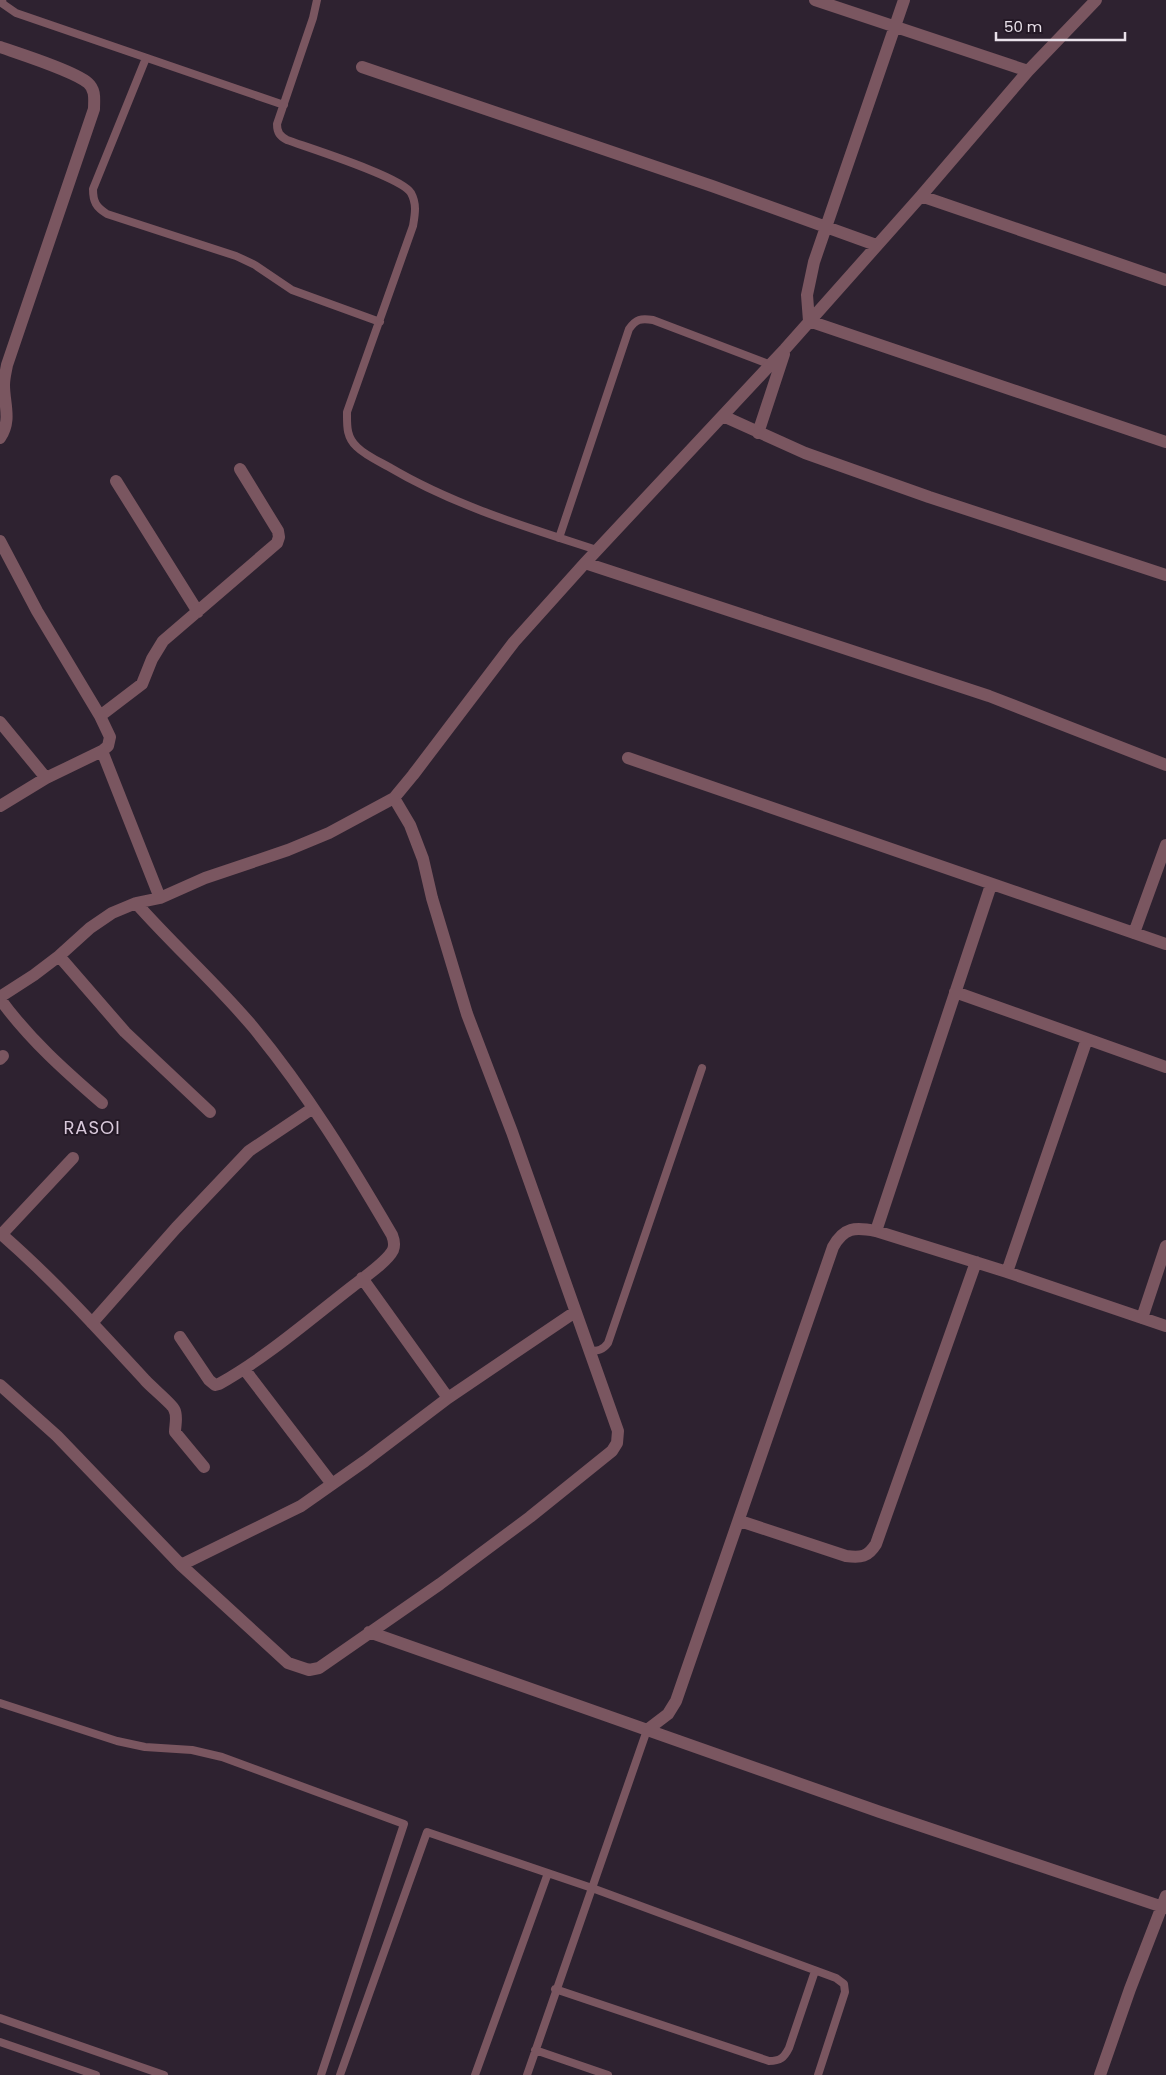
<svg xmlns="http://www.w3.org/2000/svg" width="1166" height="2075" font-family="Poppins,sans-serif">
<rect width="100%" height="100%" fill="#2e2230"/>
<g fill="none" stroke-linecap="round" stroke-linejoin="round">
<!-- lane -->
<path stroke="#7a5660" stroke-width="8" d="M 2,0 L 3,4 L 16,13 L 284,105
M 317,0 L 313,18 L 277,124 C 277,133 280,136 287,140 C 309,148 402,177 411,193 C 417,204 415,214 413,226 L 347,412 C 347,425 346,437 357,447 C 365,455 378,461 389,467 C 453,505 526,527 597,550
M 146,58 L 93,189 C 93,202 96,207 107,214 L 236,256 L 255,265 L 292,290 L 380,322
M 559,538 L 629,329 C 636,319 641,318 653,320 L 771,365
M 589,1351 C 598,1351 603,1350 608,1343 L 702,1068
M 0,1703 L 117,1741 L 145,1747 L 192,1750 L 222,1757 L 404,1824 L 321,2075
M 555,1989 L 769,2061 C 780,2061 784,2058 789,2048 L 815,1971
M 0,2018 L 164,2075
M 0,2042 L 96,2075
M 535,2050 L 608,2075
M 340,2075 L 427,1832 L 592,1888 L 836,1978 L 844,1984 L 845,1992 L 818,2075
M 475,2075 L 548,1873
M 527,2075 L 647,1730"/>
<!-- street -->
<path stroke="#7a5660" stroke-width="12" d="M 815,0 L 1028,71
M 904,0 L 814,262 L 807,295 L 809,321 L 1166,442
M 0,47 C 20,54 74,71 88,83 C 96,90 94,100 94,109 L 7,365 C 6,371 4,378 4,385 C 4,404 12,420 0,438
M 362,67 L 712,186 L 876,245
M 921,196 L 1166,280
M 723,416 L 805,453 L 929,497 L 1166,575
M 758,433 L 784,354
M 116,481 L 198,612
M 585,563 L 989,696 L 1166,765
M 100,716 L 142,684 L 152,659 L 163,641 L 277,543 L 279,537 L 278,531 L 240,469
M 0,722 L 46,778
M 102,751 L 160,898
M 628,758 L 1166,944
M 0,806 L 46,778 L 102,751 L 108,746 L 110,737 L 100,716 L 37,611 L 0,541
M 136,903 C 174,946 216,983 253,1027 C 306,1091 350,1163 392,1235 C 394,1240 395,1245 393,1250 C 387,1262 363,1278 353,1286 C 309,1320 267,1357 219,1384 L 215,1385 L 209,1380 L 180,1337
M 1134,933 L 1166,845
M 59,956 L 125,1032 L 210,1112
M 955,992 L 1166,1067
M 0,997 L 34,975 L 59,956 L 90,928 L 112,913 L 136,903 L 160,898 L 205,878 L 288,850 L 329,833 L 394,798 L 413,775 L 514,642 L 585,563 L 785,349 L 921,196 L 1028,71 L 1096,0
M 0,999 C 29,1039 65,1071 102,1103
M 1087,1039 L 1007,1272 L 1166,1326
M 0,1059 L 3,1056
M 876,1231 L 991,885
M 0,1233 C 52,1278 98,1329 145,1380 C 151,1387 172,1404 174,1409 C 178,1416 175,1425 175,1432 L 204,1467
M 1,1235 L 73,1158
M 362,1278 L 448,1398
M 1142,1318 L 1166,1246
M 92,1323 L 176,1228 L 249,1151 L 313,1108
M 245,1370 L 332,1484
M 0,1385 L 57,1436 L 181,1565 L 288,1663 L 309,1670 L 319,1668 L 440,1584 L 530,1517 L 612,1451 L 617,1443 L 618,1431 L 512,1132 L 467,1014 L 432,898 L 423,859 L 410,825 L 394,798
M 740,1521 L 846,1556 C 861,1558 868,1557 876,1544 L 976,1262
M 181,1565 L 301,1506 L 365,1461 L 448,1398 L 575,1312
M 369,1632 L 880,1812 L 1166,1908
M 647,1730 L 668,1714 L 676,1701 L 833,1247 C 844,1227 855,1227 876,1231 L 1007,1272
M 1100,2075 L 1130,1989 L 1166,1896"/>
</g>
<g text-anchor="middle" stroke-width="4" stroke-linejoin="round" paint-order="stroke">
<!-- quarter labels -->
<g font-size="18" letter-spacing="1" fill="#d8c8da" stroke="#241926">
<text x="92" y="1134">RASOI</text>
</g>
</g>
<!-- scale -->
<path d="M996 32v8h129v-8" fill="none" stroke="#e9e1ea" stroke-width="2.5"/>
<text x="1004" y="32" font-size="15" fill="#e9e1ea" stroke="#241926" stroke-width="4" paint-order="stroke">50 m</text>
</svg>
